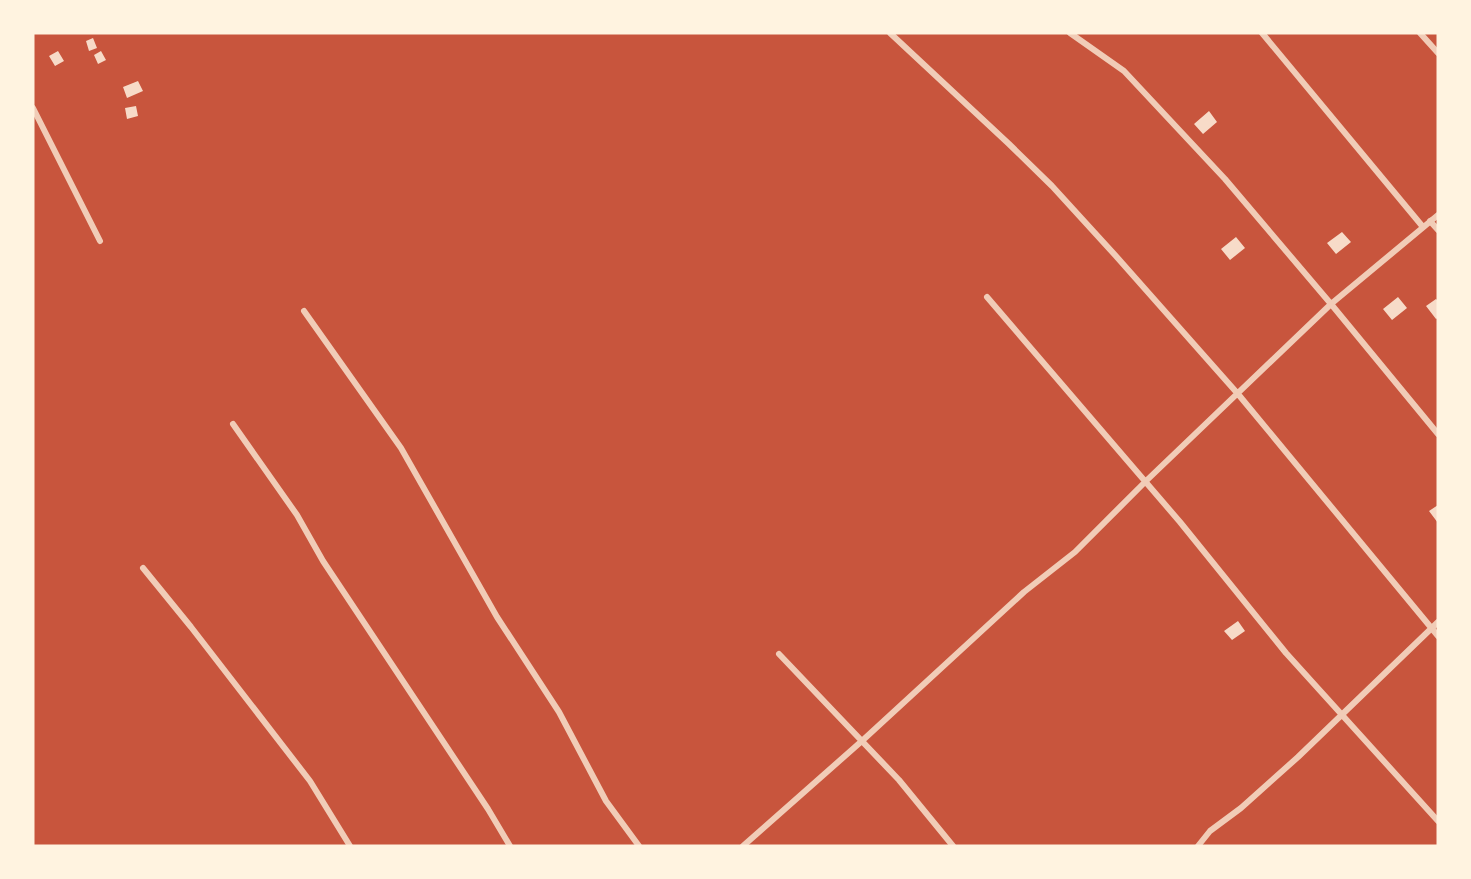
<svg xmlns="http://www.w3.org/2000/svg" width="1471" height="879" font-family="'Noto Sans',sans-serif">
<rect width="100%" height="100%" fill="#c8553d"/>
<!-- building -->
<path fill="#f7dbc8" d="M 93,38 L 97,48 L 89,51 L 86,41 Z
M 58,51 L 64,61 L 55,66 L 49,56 Z
M 101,51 L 106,60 L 98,64 L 94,55 Z
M 138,81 L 143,91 L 127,98 L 123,87 Z
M 136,106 L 138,116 L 127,119 L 125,108 Z
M 1209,111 L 1217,122 L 1203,134 L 1194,124 Z
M 1342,232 L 1351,242 L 1336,254 L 1327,243 Z
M 1236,237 L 1245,248 L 1230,260 L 1221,249 Z
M 1398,297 L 1407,308 L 1392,320 L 1383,309 Z
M 1436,299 L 1438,301 L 1438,318 L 1436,319 L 1426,306 Z
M 1438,505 L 1438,523 L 1429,511 Z
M 1238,621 L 1245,631 L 1232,640 L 1224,631 Z"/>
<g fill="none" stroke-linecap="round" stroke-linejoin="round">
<!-- minor -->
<path stroke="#f1ccb7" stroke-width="6" d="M 890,33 L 1009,144 L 1052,186 L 1115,255 L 1238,394 L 1438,636
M 1070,33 L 1124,71 L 1225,179 L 1331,304 L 1438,434
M 1262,33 L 1423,227
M 1420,33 L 1438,53
M 33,108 L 100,241
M 1430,221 L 1438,230
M 987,297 L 1180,522 L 1286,653 L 1438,821
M 304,311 L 401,448 L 497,617 L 559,712 L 606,801 L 639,846
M 233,424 L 297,515 L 323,561 L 488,809 L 510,846
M 143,568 L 191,627 L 310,781 L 350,846
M 779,654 L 899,780 L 953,846
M 743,846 L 863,740 L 1024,592 L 1075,552 L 1146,481 L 1331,304 L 1438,215
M 1198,846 L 1210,831 L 1241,808 L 1298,757 L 1438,622"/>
</g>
<!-- border -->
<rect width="1471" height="879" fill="none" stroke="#fff3e0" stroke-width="69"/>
</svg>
